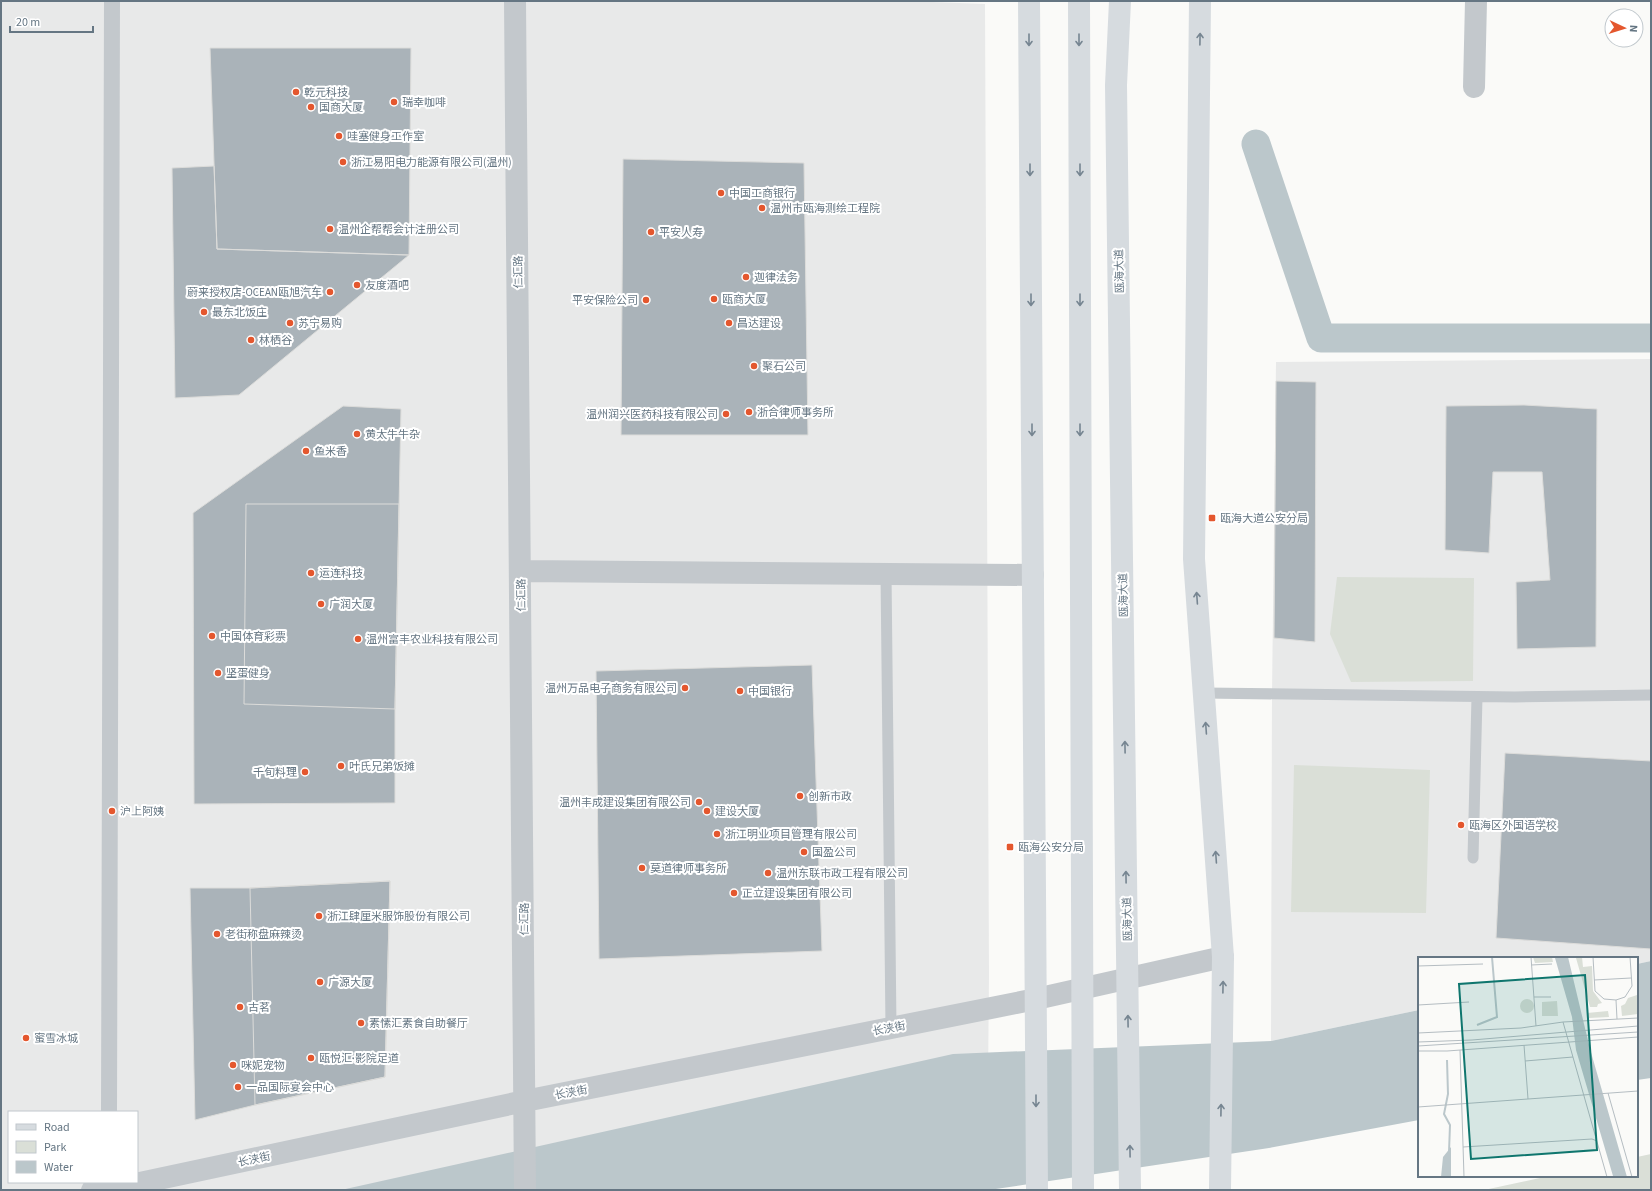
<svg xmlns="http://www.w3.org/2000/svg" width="1652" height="1191" font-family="'Source Sans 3','Noto Sans SC',sans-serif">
<rect width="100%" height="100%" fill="#fafaf8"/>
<!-- built -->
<path fill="#e8e9e9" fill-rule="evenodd" d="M 1,1 L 906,1 L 985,4 L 989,975 L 987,1190 L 1,1190 ZM 9,1112 L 137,1112 L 137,1182 L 9,1182 Z
M 1651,359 L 1651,961 L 1637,964 L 1637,958 L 1419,958 L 1419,1010 L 1271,1041 L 1272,693 L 1276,362 Z"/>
<!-- green -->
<path fill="#dadfd7" d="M 1337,577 L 1474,578 L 1473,681 L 1351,682 L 1330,634 Z
M 1294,765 L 1430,770 L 1426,913 L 1291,912 Z
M 1651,1154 L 1651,1190 L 1484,1190 L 1549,1176 L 1637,1176 L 1637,1157 Z"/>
<!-- water -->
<path fill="#bbc7cb" d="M 1651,961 L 1651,1078 L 1637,1080 L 1637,964 Z
M 1419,1010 L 1419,1120 L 1269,1148 L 989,1190 L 341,1190 L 953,1054 L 1271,1041 Z"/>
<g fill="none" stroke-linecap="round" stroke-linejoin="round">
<!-- canal -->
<path stroke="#bbc7cb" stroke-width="29" d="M 1256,144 L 1321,338 L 1651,338"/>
</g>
<!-- building -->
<path fill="#aab3b9" stroke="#dcdcda" d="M 210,48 L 411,48 L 409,255 L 217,249 Z
M 623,159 L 804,163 L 808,435 L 621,435 Z
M 214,166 L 217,249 L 409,255 L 239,395 L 175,398 L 172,168 Z
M 1276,381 L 1316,382 L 1315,642 L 1274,638 Z
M 1524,405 L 1597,409 L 1596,647 L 1517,649 L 1516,582 L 1550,580 L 1542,472 L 1493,472 L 1489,553 L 1445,550 L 1446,406 Z
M 343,406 L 401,409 L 395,709 L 395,803 L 194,804 L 193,513 Z
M 246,504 L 399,504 L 395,709 L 244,704 Z
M 812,665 L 822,951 L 599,959 L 596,671 Z
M 1505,753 L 1651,761 L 1651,949 L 1496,938 Z
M 390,881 L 385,1077 L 255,1105 L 250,888 Z
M 390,881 L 385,1077 L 255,1105 L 195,1120 L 190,888 L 250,888 Z"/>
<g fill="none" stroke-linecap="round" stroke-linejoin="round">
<!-- service -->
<path stroke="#c3c8cc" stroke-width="11" d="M 886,573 L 891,1028
M 1204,693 L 1515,697 L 1651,695
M 1473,858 L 1477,697"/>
<!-- pedestrian -->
<path stroke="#c3c8cc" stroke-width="16" d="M 109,1112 L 112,1
M 89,1190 L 93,1182"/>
<!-- minor -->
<path stroke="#c3c8cc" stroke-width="22" d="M 1474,87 L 1476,1"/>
<!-- tertiary -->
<path stroke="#c3c8cc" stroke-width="22" d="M 515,1 L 525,1190
M 520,571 L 1033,575
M 107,1190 L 525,1101 L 1036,999 L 1223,957"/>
<!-- primary -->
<path stroke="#d6dbdf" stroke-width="22" d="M 1029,1 L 1037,1190
M 1200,1 L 1194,559 L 1223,957 L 1220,1190"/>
<!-- trunk -->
<path stroke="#d6dbdf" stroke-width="22" d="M 1079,1 L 1083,1190
M 1120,1 L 1116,85 L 1130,1190"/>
</g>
<!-- one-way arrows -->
<defs><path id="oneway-shaft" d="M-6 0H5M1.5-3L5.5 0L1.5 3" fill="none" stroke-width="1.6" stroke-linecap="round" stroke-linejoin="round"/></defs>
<g stroke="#768591">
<use href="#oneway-shaft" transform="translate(1200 39) rotate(-89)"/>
<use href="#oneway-shaft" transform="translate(1029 40) rotate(90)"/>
<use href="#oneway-shaft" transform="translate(1079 40) rotate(90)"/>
<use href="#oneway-shaft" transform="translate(1030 170) rotate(90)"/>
<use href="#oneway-shaft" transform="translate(1080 170) rotate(90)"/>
<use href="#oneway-shaft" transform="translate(1031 300) rotate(90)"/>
<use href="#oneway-shaft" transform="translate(1080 300) rotate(90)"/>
<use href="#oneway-shaft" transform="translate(1032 430) rotate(90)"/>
<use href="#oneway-shaft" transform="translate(1080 430) rotate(90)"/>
<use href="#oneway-shaft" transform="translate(1197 598) rotate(-94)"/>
<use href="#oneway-shaft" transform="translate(1206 728) rotate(-94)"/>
<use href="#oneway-shaft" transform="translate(1125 747) rotate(-91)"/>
<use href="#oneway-shaft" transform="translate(1216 857) rotate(-94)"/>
<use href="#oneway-shaft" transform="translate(1126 877) rotate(-91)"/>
<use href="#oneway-shaft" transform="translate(1223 987) rotate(-89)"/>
<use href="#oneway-shaft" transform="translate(1128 1021) rotate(-91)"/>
<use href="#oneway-shaft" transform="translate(1036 1101) rotate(90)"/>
<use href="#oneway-shaft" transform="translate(1221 1110) rotate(-89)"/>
<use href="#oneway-shaft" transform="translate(1130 1151) rotate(-91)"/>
</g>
<!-- markers -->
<g fill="#e4572e" stroke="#fff" stroke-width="1.5">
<circle cx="296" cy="92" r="4"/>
<circle cx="394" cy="102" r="4"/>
<circle cx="311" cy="107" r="4"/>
<circle cx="339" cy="136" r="4"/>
<circle cx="343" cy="162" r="4"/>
<circle cx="721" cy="193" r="4"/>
<circle cx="762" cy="208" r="4"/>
<circle cx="330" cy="229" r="4"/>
<circle cx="651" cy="232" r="4"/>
<circle cx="746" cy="277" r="4"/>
<circle cx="357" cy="285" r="4"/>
<circle cx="330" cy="292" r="4"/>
<circle cx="714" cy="299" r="4"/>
<circle cx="646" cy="300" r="4"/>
<circle cx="204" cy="312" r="4"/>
<circle cx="290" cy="323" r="4"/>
<circle cx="729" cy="323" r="4"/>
<circle cx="251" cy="340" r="4"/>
<circle cx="754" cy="366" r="4"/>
<circle cx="749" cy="412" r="4"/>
<circle cx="726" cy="414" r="4"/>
<circle cx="357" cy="434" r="4"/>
<circle cx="306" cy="451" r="4"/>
<rect x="1208" y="514" width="8" height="8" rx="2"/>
<circle cx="311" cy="573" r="4"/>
<circle cx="321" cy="604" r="4"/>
<circle cx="212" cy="636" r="4"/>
<circle cx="358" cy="639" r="4"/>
<circle cx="218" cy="673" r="4"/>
<circle cx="685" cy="688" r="4"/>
<circle cx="740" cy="691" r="4"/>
<circle cx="341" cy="766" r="4"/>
<circle cx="305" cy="772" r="4"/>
<circle cx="800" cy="796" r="4"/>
<circle cx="699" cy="802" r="4"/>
<circle cx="112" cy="811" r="4"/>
<circle cx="707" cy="811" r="4"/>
<circle cx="1461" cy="825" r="4"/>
<circle cx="717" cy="834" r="4"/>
<rect x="1006" y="843" width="8" height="8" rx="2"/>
<circle cx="804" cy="852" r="4"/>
<circle cx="642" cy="868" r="4"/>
<circle cx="768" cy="873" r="4"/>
<circle cx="734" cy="893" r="4"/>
<circle cx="319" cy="916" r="4"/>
<circle cx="217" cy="934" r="4"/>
<circle cx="320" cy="982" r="4"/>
<circle cx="240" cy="1007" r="4"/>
<circle cx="361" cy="1023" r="4"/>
<circle cx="26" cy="1038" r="4"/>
<circle cx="311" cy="1058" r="4"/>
<circle cx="233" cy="1065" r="4"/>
<circle cx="238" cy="1087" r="4"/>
</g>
<g text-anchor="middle" stroke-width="4" stroke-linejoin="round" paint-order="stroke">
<!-- poi labels -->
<g font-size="11" fill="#657683" stroke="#fff" text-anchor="start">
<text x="304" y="96">乾元科技</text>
<text x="402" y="106">瑞幸咖啡</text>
<text x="319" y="111">国商大厦</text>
<text x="347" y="140">哇塞健身工作室</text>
<text x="351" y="166">浙江易阳电力能源有限公司(温州)</text>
<text x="729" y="197">中国工商银行</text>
<text x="770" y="212">温州市瓯海测绘工程院</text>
<text x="338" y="233">温州企帮帮会计注册公司</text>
<text x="659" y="236">平安人寿</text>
<text x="754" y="281">迦律法务</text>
<text x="365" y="289">友度酒吧</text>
<text x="322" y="296" text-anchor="end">蔚来授权店-OCEAN瓯旭汽车</text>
<text x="722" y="303">瓯商大厦</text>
<text x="638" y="304" text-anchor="end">平安保险公司</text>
<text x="212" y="316">最东北饭庄</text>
<text x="298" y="327">苏宁易购</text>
<text x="737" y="327">昌达建设</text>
<text x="259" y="344">林栖谷</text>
<text x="762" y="370">聚石公司</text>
<text x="757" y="416">浙合律师事务所</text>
<text x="718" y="418" text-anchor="end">温州润兴医药科技有限公司</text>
<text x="365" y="438">黄太牛牛杂</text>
<text x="314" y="455">鱼米香</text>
<text x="1220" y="522">瓯海大道公安分局</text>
<text x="319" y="577">运连科技</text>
<text x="329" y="608">广润大厦</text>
<text x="220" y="640">中国体育彩票</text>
<text x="366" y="643">温州富丰农业科技有限公司</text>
<text x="226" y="677">坚蛋健身</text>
<text x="677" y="692" text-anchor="end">温州万品电子商务有限公司</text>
<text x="748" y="695">中国银行</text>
<text x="349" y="770">叶氏兄弟饭摊</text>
<text x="297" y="776" text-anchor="end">千旬料理</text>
<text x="808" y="800">创新市政</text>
<text x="691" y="806" text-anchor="end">温州丰成建设集团有限公司</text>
<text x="120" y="815">沪上阿姨</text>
<text x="715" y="815">建设大厦</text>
<text x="1469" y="829">瓯海区外国语学校</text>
<text x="725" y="838">浙江明业项目管理有限公司</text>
<text x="1018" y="851">瓯海公安分局</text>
<text x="812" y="856">国盈公司</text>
<text x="650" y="872">莫道律师事务所</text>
<text x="776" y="877">温州东联市政工程有限公司</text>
<text x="742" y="897">正立建设集团有限公司</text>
<text x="327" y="920">浙江肆厘米服饰股份有限公司</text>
<text x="225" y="938">老街称盘麻辣烫</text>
<text x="328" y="986">广源大厦</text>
<text x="248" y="1011">古茗</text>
<text x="369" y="1027">素愫汇素食自助餐厅</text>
<text x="34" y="1042">蜜雪冰城</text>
<text x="319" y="1062">瓯悦汇·影院足道</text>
<text x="241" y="1069">咪妮宠物</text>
<text x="246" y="1091">一品国际宴会中心</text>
</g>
<!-- street labels -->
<g font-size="11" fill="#657683" stroke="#fff">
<text transform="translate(1119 271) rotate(-91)" y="4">瓯海大道</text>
<text transform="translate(518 272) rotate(-91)" y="4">仁汇路</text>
<text transform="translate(521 595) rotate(-91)" y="4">仁汇路</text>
<text transform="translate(1123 595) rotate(-91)" y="4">瓯海大道</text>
<text transform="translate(524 919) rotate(-90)" y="4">仁汇路</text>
<text transform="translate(1127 919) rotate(-91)" y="4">瓯海大道</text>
<text transform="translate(889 1028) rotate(-11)" y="4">长浃街</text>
<text transform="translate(571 1092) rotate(-11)" y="4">长浃街</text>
<text transform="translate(254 1159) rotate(-12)" y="4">长浃街</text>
</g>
</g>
<!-- overview -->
<g transform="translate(1418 957)">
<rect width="220" height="220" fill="#fafaf8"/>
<path d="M 134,0 L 135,5 L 117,6 L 115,0 ZM 164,0 L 165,10 L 174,9 L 175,34 L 184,46 L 180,47 L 179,50 L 172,50 L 158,1 ZM 220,31 L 220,57 L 204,59 L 203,49 L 207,47 L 210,41 L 219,38 ZM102 49a7 7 0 1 1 14 0a7 7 0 1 1-14 0ZM 139,44 L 140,59 L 124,59 L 124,45 ZM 190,54 L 191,60 L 171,61 L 169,56 Z" fill="#dadfd7"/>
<path d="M 150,0 L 172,92 L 209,220 L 195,219 L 158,93 L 154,60 L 137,1 ZM 33,190 L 33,220 L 23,220 L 25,200 Z" fill="#bbc7cb"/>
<path fill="none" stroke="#bbc7cb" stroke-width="2" d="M 59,68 L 79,60 L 74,0M 29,103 L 30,137 L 26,157 L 32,168 L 31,195"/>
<path fill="none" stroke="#b5bdc2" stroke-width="1" d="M 113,0 L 118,69M 175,0 L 177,34 L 186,42 L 198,43 L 207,40 L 214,29 L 212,0M 113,8 L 134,7M 0,9 L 65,7M 176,23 L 213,21M 116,40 L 133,40M 198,43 L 199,62M 0,48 L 51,45M 145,65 L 189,220M 0,76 L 103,71 L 145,65 L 220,61M 0,85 L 54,83 L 220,69M 106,88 L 110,142M 0,89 L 220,75M 42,93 L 46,220M 0,94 L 29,94 L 220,80M 107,104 L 155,100M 190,136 L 214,220M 0,150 L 220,134M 45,190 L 174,182 L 179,184"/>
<path fill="#0f766e" fill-opacity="0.15" stroke="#0f766e" stroke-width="2" d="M 167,18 L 179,193 L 53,202 L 41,27 Z"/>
<rect width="220" height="220" fill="none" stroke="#657683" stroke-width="2"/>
</g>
<!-- border -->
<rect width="1652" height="1191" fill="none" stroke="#657683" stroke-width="4"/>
<!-- legend -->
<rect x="8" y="1111" width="130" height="72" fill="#ffffff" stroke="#c1c8cd"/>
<rect x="16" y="1124" width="20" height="6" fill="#d6dbdf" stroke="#c1c8cd"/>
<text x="44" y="1131" font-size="12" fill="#657683">Road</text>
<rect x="16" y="1141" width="20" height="12" fill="#dadfd7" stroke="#c1c8cd"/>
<text x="44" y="1151" font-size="12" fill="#657683">Park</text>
<rect x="16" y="1161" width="20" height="12" fill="#bbc7cb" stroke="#c1c8cd"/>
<text x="44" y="1171" font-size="12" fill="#657683">Water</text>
<!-- north arrow -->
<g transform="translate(1624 28) rotate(94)"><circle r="19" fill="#ffffff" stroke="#c1c8cd"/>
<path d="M0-3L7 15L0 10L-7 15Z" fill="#e4572e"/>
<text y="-6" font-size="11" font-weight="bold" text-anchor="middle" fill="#657683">N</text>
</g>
<!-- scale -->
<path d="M10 26v6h83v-6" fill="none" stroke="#657683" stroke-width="2"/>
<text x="16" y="26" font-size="12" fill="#657683" stroke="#ffffff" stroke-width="3" paint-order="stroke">20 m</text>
</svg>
